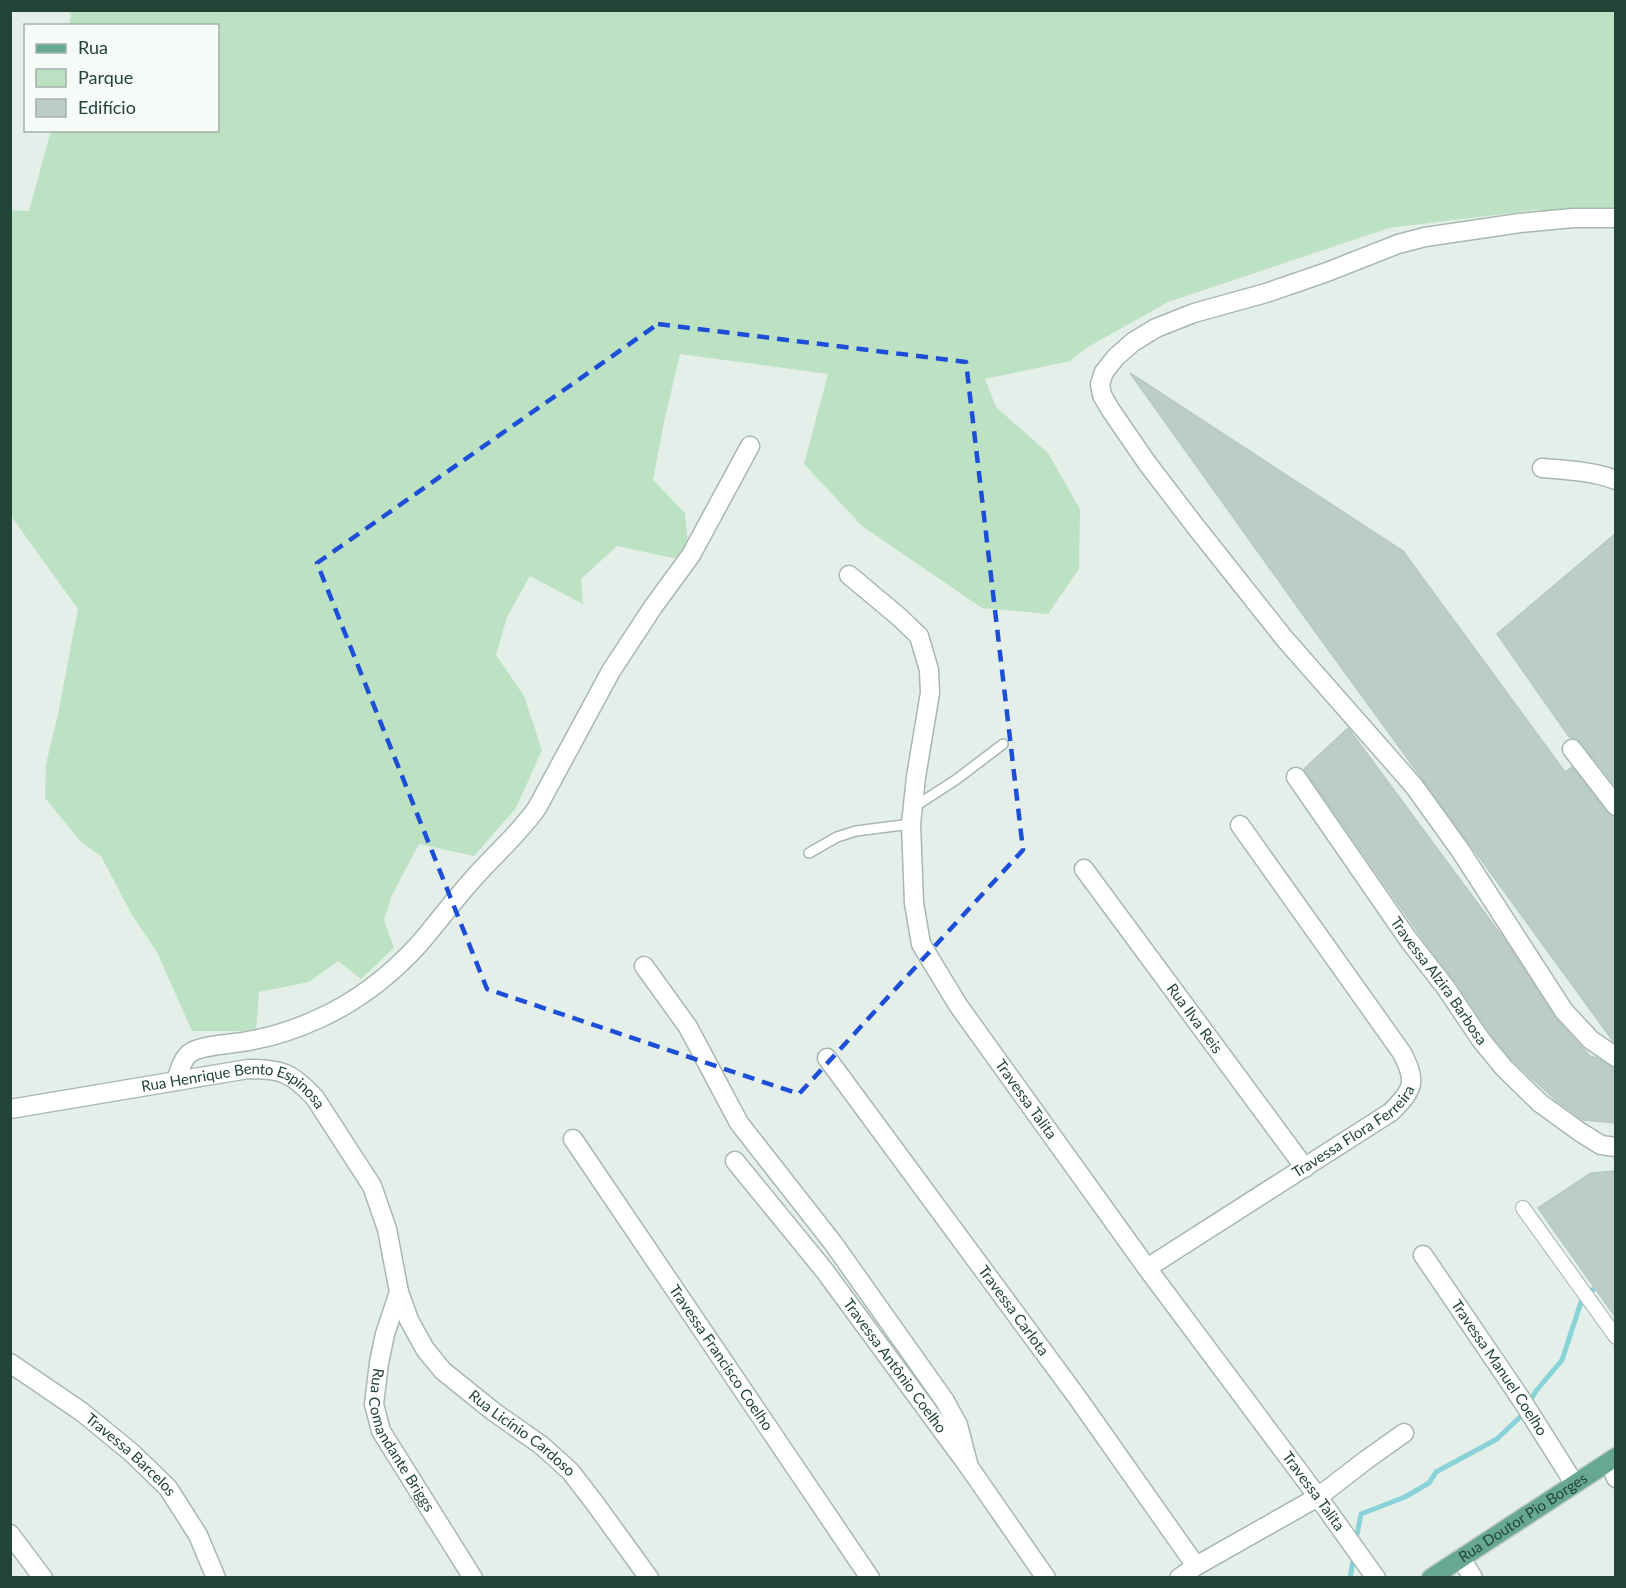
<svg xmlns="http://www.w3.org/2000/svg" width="1626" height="1588" font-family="Lato,sans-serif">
<rect width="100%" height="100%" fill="#e5efe9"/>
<!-- green -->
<path fill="#bce1c3" d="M 67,11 L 1615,11 L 1615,217 L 1537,210 L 1389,228 L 1168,302 L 1088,347 L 1070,361 L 985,379 L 996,407 L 1048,453 L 1080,509 L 1079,569 L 1048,614 L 982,608 L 862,526 L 804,464 L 828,374 L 680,354 L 664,422 L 653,480 L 685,513 L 689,554 L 673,558 L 617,546 L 581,579 L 583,604 L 530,576 L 507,617 L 496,655 L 524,696 L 542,750 L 516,808 L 474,856 L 419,844 L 392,895 L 384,920 L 394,948 L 361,979 L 338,961 L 309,982 L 259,992 L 256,1031 L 192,1031 L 157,952 L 132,915 L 101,856 L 82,843 L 45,798 L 46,764 L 58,714 L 78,609 L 11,516 L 10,210 L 29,211 L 51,131 L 218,130 L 218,26 L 69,25 L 71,14 Z"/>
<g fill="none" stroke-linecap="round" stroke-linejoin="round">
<!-- stream -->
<path stroke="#89d2d7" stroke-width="5" d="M 1356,1540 L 1361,1514 L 1405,1497 L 1429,1483 L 1436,1472 L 1497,1439 L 1520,1417 L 1536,1391 L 1562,1360 L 1583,1296 L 1600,1285
M 1350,1578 L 1354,1555"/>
</g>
<!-- building -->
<path fill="#bccdc5" stroke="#b6c9c0" stroke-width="1.5" d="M 1130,373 L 1403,551 L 1565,772 L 1572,767 L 1607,813 L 1616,817 L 1616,1043 L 1613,1041 L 1314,630 Z
M 1616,533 L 1616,787 L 1581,742 L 1576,738 L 1570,738 L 1497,634 Z
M 1348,728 L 1507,943 L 1556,1019 L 1590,1056 L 1597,1058 L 1610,1066 L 1616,1068 L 1616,1123 L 1583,1120 L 1558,1102 L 1512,1060 L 1490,1033 L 1455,981 L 1425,942 L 1304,769 Z
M 1616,1171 L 1616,1318 L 1538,1208 L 1591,1173 Z"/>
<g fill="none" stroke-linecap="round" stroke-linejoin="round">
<!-- service casing -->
<g stroke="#a7b8b0" stroke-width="12">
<path id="service" d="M 914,807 L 957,779 L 1003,744
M 809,853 L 837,837 L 856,831 L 911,824"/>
</g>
<!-- pedestrian casing -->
<g stroke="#a7b8b0" stroke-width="16">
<path id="pedestrian" d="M 1523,1208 L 1616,1337"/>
</g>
<!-- minor casing -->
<g stroke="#a7b8b0" stroke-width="21">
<g id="minor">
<path d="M 1616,218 L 1573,218 L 1520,223 L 1425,237 L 1398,244 L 1327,272 L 1266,293 L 1194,313 L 1156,328 L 1133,342 L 1116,357 L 1104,372 L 1100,384 L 1102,395 L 1110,409 L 1147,463 L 1196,527 L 1284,638 L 1414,786 L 1460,850 L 1564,1011 L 1591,1040 L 1616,1057"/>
<path d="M 1542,468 C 1566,470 1593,471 1616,480"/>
<path id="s1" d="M 849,575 L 898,616 L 919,636 L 929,670 L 930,693 L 916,777 L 911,824 L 914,903 L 921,944 L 958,1005 L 1147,1268 L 1318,1497 L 1376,1578"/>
<path d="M 1572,749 L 1616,806"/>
<path id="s2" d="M 1296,777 L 1408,939 L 1446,988 L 1481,1040 L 1504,1068 L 1540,1103 L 1580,1132 L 1601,1145 L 1616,1147"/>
<path id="s3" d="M 1084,869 L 1305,1168"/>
<path d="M 644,966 L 688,1027 L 739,1123 L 833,1243 L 945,1401 L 958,1425 L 969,1467"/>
<path id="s4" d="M 827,1058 L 1077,1397 L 1196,1566"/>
<path d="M 176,1081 C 179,1072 182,1059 190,1053 C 200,1045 234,1044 248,1041 C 272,1037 296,1029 318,1019 C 356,1002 392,974 420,943 C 438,922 454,900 473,879 C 495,854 517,836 537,808 L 611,671 L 653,607 L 691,555 L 750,446"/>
<path id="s5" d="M 10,1109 L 248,1069 C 282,1069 292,1073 315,1098 L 372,1186 L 387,1229 L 399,1292 L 409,1320 L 425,1349 L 443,1371 L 494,1412 L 541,1445 L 570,1471 L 594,1502 L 649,1578"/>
<path id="s6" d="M 573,1139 L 870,1578"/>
<path id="s7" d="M 735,1161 L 824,1270 L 969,1467 L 1046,1578"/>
<path id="s8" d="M 1423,1255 L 1521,1399 L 1574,1483"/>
<path id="s9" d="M 1147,1268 L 1391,1112 C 1414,1089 1417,1082 1402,1053 L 1240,825"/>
<path id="s10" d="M 399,1292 L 385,1334 L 379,1363 L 374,1404 L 381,1431 L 473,1578"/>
<path id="s11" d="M 10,1363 L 82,1412 L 132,1453 L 168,1488 L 198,1535 L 216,1578"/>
<path d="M 1610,1461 L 1616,1478"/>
<path d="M 10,1534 L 43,1578"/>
<path d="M 1461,1558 L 1473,1578"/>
<path d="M 1179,1578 L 1196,1566 L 1318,1497 L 1366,1460 L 1404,1433"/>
</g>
</g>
<!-- primary casing -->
<g stroke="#c1cac7" stroke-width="21">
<g id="primary">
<path id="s12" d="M 1431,1578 L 1616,1457"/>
</g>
</g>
<!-- service -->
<use href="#service" stroke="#fff" stroke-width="9"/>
<!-- pedestrian -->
<use href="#pedestrian" stroke="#fff" stroke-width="14"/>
<!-- minor -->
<use href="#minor" stroke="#fff" stroke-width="18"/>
<!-- primary -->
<use href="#primary" stroke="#66a892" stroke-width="18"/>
</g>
<!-- marked area -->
<path fill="none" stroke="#1d4ed8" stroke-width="4.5" stroke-dasharray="12 8" stroke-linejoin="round" d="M 658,324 L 966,362 L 1023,850 L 799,1094 L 487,989 L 317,563 Z"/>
<g text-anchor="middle" stroke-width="4.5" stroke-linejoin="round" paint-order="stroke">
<!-- street labels -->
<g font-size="15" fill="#224337" stroke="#f6fbf8">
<text dy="5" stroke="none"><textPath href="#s2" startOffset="249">Travessa Alzira Barbosa</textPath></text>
<text dy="5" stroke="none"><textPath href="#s3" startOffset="186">Rua Ilva Reis</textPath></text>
<text dy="5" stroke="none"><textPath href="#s1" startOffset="592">Travessa Talita</textPath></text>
<text dy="5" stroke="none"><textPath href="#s5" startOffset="231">Rua Henrique Bento Espinosa</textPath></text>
<text dy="5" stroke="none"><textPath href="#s9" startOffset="248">Travessa Flora Ferreira</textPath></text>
<text dy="5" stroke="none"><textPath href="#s4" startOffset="314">Travessa Carlota</textPath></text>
<text dy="5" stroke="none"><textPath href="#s6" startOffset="264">Travessa Francisco Coelho</textPath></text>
<text dy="5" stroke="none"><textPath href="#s7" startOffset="260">Travessa Antônio Coelho</textPath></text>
<text dy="5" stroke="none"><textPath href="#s8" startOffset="136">Travessa Manuel Coelho</textPath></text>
<text dy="5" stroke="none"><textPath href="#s5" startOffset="724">Rua Licínio Cardoso</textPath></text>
<text dy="5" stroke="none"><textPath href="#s10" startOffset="158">Rua Comandante Briggs</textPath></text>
<text dy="5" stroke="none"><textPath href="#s11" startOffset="152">Travessa Barcelos</textPath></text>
<text dy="5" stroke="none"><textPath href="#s1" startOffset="1078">Travessa Talita</textPath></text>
<text dy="5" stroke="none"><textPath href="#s12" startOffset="110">Rua Doutor Pio Borges</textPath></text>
</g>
</g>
<!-- border -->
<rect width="1626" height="1588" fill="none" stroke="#224337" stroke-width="24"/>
<!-- legend -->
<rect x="24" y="24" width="195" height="108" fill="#f6fbf8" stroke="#a1b1ab" stroke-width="1.5"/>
<rect x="36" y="44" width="30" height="9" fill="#66a892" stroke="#a1b1ab" stroke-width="1.5"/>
<text x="78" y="54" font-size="18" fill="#224337">Rua</text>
<rect x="36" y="69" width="30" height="18" fill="#bce1c3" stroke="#a1b1ab" stroke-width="1.5"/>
<text x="78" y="84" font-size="18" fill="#224337">Parque</text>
<rect x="36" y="99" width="30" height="18" fill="#bccdc5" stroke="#a1b1ab" stroke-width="1.5"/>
<text x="78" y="114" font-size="18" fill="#224337">Edifício</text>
</svg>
